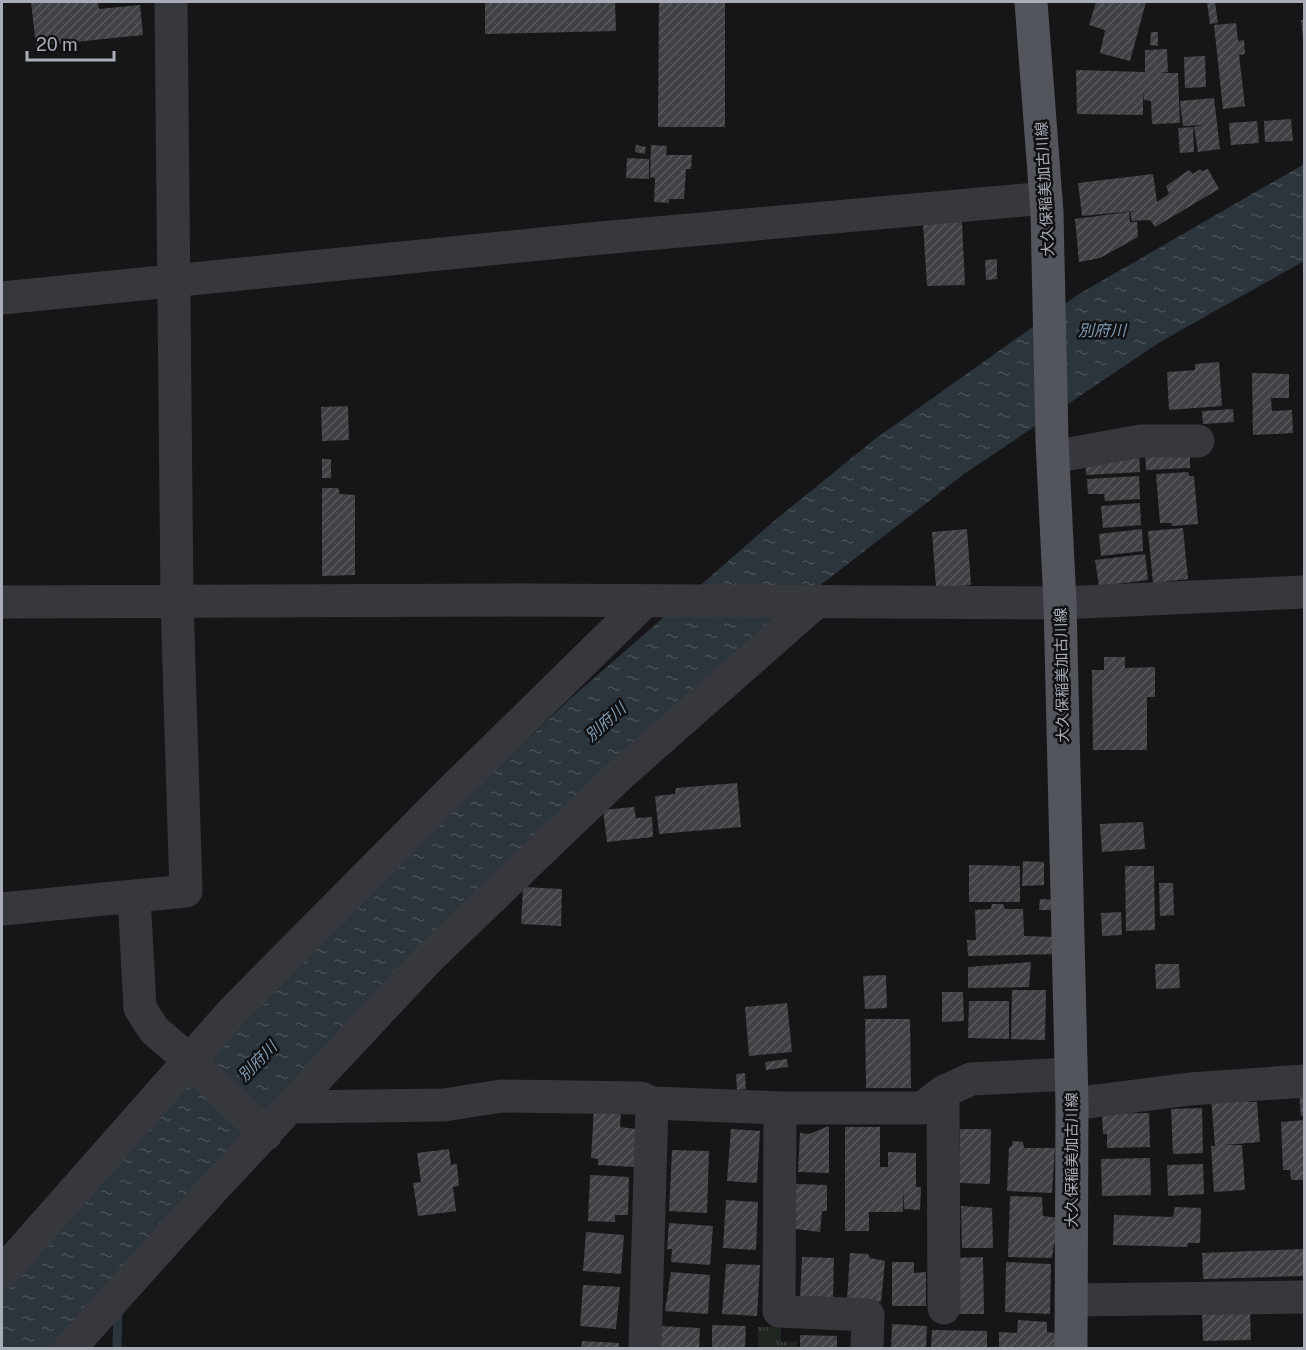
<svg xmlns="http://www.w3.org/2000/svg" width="1306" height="1350" font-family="'Public Sans','Noto Sans JP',sans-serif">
<defs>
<pattern id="park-tufts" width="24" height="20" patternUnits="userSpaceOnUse" patternTransform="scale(1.5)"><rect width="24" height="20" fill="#1e261f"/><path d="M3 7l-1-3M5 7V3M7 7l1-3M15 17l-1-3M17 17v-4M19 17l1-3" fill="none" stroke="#3c433d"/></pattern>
<pattern id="water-ripples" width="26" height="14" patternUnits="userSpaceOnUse" patternTransform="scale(1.5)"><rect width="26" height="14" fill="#2c353c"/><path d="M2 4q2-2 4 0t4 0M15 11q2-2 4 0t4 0" fill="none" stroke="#485056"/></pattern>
<pattern id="building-hatch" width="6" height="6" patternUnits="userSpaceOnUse" patternTransform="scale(1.5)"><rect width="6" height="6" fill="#404145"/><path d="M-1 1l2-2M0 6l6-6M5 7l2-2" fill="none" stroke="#595a5e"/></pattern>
</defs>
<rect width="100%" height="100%" fill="#161618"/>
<!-- park -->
<path fill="url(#park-tufts)" d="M 758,1327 L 781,1327 L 781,1342 L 797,1341 L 797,1348 L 758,1348 Z"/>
<!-- water -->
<path fill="url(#water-ripples)" d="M 1304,164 L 1304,261 L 1160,342 L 964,474 L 778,618 L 56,1348 L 2,1348 L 2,1287 L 162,1101 L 416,845 L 570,699 L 774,521 L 875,439 L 1079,294 Z"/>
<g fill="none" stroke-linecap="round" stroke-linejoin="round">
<!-- stream -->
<path stroke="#2c353c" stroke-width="9" d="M 117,1348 L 118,1309"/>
</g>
<!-- building -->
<path fill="url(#building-hatch)" d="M 31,2 L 98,2 L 99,9 L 140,5 L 143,35 L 36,46 Z
M 485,2 L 615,2 L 616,31 L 485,34 Z
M 659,2 L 725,2 L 725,127 L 658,127 Z
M 1096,2 L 1146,2 L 1130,61 L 1100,53 L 1105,30 L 1089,25 Z
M 1207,2 L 1215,2 L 1218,23 L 1210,24 Z
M 1301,20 L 1304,20 L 1304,38 L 1303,38 Z
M 1236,23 L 1238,41 L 1244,40 L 1245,54 L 1239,55 L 1245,106 L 1223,109 L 1214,25 Z
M 1151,32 L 1158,32 L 1158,46 L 1150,45 Z
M 1167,49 L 1168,72 L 1159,73 L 1178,73 L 1180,123 L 1152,124 L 1151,101 L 1144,100 L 1143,91 L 1143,115 L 1077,114 L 1076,70 L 1145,72 L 1145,50 Z
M 1205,56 L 1206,87 L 1185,88 L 1184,57 Z
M 1214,98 L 1220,149 L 1198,152 L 1194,127 L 1203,125 L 1183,126 L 1180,101 Z
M 1291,119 L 1293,141 L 1265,142 L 1264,121 Z
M 1257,121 L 1259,143 L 1231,145 L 1229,123 Z
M 1193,127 L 1194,152 L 1180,153 L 1178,128 Z
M 636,145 L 646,147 L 645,154 L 635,152 Z
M 651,145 L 667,146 L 666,155 L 692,155 L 691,169 L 686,169 L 684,199 L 669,199 L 669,203 L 654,202 L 655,178 L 650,177 Z
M 627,158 L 649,159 L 649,179 L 626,178 Z
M 1200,169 L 1202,171 L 1208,169 L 1219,189 L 1155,227 L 1150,220 L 1132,221 L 1130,212 L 1135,211 L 1082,216 L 1078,183 L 1153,174 L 1157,202 L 1169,194 L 1166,186 L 1189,170 L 1193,174 Z
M 1129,212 L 1130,222 L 1137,222 L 1138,237 L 1100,258 L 1079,262 L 1075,219 Z
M 962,222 L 965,285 L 927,286 L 923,224 Z
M 997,259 L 997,279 L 986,280 L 985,260 Z
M 1219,362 L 1222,406 L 1169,410 L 1167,372 L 1195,370 L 1195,364 Z
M 1252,373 L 1289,374 L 1289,398 L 1271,398 L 1272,411 L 1292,410 L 1293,433 L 1253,435 Z
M 348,406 L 349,440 L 322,441 L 321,407 Z
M 1233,409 L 1234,422 L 1203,424 L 1202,411 Z
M 1190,449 L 1190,468 L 1146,470 L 1145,451 Z
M 1139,454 L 1140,472 L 1086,475 L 1085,458 Z
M 322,459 L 331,459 L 331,478 L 322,478 Z
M 1188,472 L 1189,476 L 1194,476 L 1198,524 L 1172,526 L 1171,523 L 1160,523 L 1156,474 Z
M 1139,476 L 1140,499 L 1105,501 L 1104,494 L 1088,494 L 1087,479 Z
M 322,488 L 338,488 L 340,494 L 355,495 L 355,575 L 322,576 Z
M 1140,503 L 1141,525 L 1103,528 L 1101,506 Z
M 1183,528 L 1188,579 L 1153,583 L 1148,531 Z
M 967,529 L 971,585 L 936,588 L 932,532 Z
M 1142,529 L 1143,551 L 1101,556 L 1099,534 Z
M 1145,554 L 1148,580 L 1099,586 L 1095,560 Z
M 1104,657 L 1125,657 L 1125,668 L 1155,667 L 1155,697 L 1147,697 L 1147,750 L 1093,750 L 1092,670 L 1104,670 Z
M 737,783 L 741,827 L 659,834 L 655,796 L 675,794 L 676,788 Z
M 634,807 L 636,818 L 652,817 L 653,837 L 607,842 L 603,810 Z
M 1143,822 L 1145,849 L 1102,852 L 1100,824 Z
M 1023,861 L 1044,862 L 1044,885 L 1022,886 Z
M 969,865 L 1020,866 L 1020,902 L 969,902 Z
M 1125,866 L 1154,866 L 1155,930 L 1126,931 Z
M 1159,883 L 1173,883 L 1174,915 L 1160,916 Z
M 523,887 L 562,889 L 561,926 L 521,924 Z
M 1040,899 L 1058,900 L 1058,910 L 1039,910 Z
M 992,904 L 1003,904 L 1005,909 L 1023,909 L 1024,936 L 1057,937 L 1058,954 L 968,956 L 967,940 L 976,940 L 975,910 L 991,909 Z
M 1121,912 L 1122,935 L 1102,936 L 1101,913 Z
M 1031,962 L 1029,987 L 968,988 L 968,967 Z
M 1155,964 L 1179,964 L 1180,988 L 1156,989 Z
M 886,975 L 887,1008 L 865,1009 L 863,976 Z
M 1012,990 L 1046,990 L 1045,1040 L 1011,1039 Z
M 942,992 L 963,992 L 964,1021 L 942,1022 Z
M 969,1001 L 1009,1001 L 1009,1039 L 968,1038 Z
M 787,1003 L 792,1052 L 749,1056 L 745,1007 Z
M 865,1019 L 910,1019 L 911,1088 L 866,1088 Z
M 787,1059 L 788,1067 L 766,1070 L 765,1062 Z
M 745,1073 L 746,1089 L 737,1090 L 736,1074 Z
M 1248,1094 L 1249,1102 L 1257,1102 L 1260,1142 L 1224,1145 L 1242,1145 L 1245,1190 L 1214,1192 L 1211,1146 L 1215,1146 L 1211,1097 Z
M 1299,1094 L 1304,1094 L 1304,1116 L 1301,1116 Z
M 594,1108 L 621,1110 L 620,1127 L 636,1129 L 634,1167 L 598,1165 L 598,1159 L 591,1158 Z
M 1202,1108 L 1203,1153 L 1173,1154 L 1171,1109 Z
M 1149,1113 L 1150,1147 L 1107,1148 L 1107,1134 L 1103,1134 L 1102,1114 Z
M 1304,1120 L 1304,1180 L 1291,1180 L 1290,1170 L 1283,1170 L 1281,1122 Z
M 829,1126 L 829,1173 L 798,1172 L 800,1133 L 809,1134 Z
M 845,1127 L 880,1127 L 880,1167 L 888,1167 L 888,1152 L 916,1153 L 916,1187 L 921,1187 L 920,1210 L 904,1209 L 903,1186 L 903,1212 L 869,1212 L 869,1231 L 845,1231 Z
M 731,1129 L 760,1131 L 757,1183 L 727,1181 Z
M 960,1129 L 991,1129 L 990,1184 L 959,1183 Z
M 1013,1141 L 1023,1142 L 1024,1148 L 1055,1148 L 1052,1193 L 1007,1191 L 1009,1147 L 1012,1146 Z
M 449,1149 L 451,1165 L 457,1164 L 459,1186 L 453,1187 L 456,1211 L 418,1216 L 413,1183 L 421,1182 L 417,1153 Z
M 672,1150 L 709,1151 L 707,1213 L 669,1211 Z
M 1150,1158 L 1151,1195 L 1102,1196 L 1101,1159 Z
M 1203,1164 L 1204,1194 L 1168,1196 L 1167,1165 Z
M 590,1175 L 629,1177 L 628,1215 L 615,1215 L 615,1222 L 588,1221 Z
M 796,1184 L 827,1185 L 827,1211 L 822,1211 L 820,1232 L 796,1229 Z
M 1010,1196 L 1042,1197 L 1043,1216 L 1059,1218 L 1058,1243 L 1054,1244 L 1052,1258 L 1008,1257 Z
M 726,1200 L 758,1202 L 756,1250 L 723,1248 Z
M 961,1206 L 992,1208 L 993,1248 L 962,1248 Z
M 1175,1207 L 1201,1208 L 1200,1243 L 1188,1243 L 1187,1247 L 1113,1245 L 1114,1215 L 1173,1217 Z
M 669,1223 L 713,1226 L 710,1265 L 671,1262 L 672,1249 L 667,1249 Z
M 586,1232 L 624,1235 L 621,1274 L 583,1271 Z
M 1304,1249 L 1304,1276 L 1203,1279 L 1202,1253 Z
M 850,1253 L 868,1254 L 870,1258 L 885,1261 L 881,1302 L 847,1300 Z
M 802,1257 L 834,1258 L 833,1300 L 800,1299 Z
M 983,1257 L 984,1314 L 956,1314 L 955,1258 Z
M 892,1262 L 914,1262 L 914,1273 L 926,1272 L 926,1306 L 892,1306 Z
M 1006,1262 L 1051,1264 L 1050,1314 L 1005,1312 Z
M 726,1264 L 760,1265 L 757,1316 L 722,1314 Z
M 671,1272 L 710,1275 L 708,1314 L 665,1311 Z
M 583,1285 L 620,1287 L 616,1329 L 580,1326 Z
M 1250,1309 L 1251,1340 L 1203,1341 L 1202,1310 Z
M 1018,1320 L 1047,1322 L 1047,1332 L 1055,1333 L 1055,1348 L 999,1348 L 999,1332 L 1017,1333 Z
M 892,1324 L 927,1326 L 926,1348 L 891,1348 Z
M 712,1325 L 746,1326 L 745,1348 L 712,1348 Z
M 662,1326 L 700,1328 L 699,1348 L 660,1348 Z
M 932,1330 L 987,1331 L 987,1348 L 931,1348 Z
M 800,1335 L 837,1336 L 837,1348 L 800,1348 Z
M 582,1341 L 619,1343 L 619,1348 L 581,1348 Z"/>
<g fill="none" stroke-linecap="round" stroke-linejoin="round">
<!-- minor -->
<path stroke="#37383d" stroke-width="33" d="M 2,298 L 590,239 L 1046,198
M 1053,457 L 1141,441 L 1198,441
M 2,602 L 527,600 L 1060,603 L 1304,592
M 134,896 L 140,1008 L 154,1030 L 188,1059 L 266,1134
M 2,909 L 186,891 L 177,601 L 171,2
M 943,1092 L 944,1308
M 1072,1104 L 1190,1089 L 1304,1081
M 292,1107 L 444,1105 L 501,1096 L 641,1098 L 652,1103
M 780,1108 L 779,1311 L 868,1315 L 867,1348
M 2,1273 L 233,1011 L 447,795 L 644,602
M 1072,1300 L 1304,1297
M 70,1348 L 212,1190 L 430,957 L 621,774 L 815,603
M 645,1348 L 652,1103 L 780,1108 L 922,1108 L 943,1092 L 971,1079 L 1071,1074"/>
<!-- major -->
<path stroke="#53555c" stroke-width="33" d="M 1031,2 L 1047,213 L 1052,441 L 1060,603 L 1072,1104 L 1071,1348"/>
</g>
<g text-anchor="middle" stroke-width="5" stroke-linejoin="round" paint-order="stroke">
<!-- street labels -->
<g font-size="15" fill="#a8adb8" stroke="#111113">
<text transform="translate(1045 189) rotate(-93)" y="5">大久保稲美加古川線</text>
<text transform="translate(1062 675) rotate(-91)" y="5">大久保稲美加古川線</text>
<text transform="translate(1072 1160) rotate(-90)" y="5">大久保稲美加古川線</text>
</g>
<!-- water labels -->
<g font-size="16" font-style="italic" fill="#7f9bb3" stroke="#111113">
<text x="1102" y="336">別府川</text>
<text transform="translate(605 722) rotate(-42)" y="6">別府川</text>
<text transform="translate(257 1061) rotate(-46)" y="6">別府川</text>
</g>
</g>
<!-- border -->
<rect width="1306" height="1350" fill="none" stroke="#a8adb8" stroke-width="6"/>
<!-- scale -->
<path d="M27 51v9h87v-9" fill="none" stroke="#a8adb8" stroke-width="3"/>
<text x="36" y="51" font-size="18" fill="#a8adb8" stroke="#111113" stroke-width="4.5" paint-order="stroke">20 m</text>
</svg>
